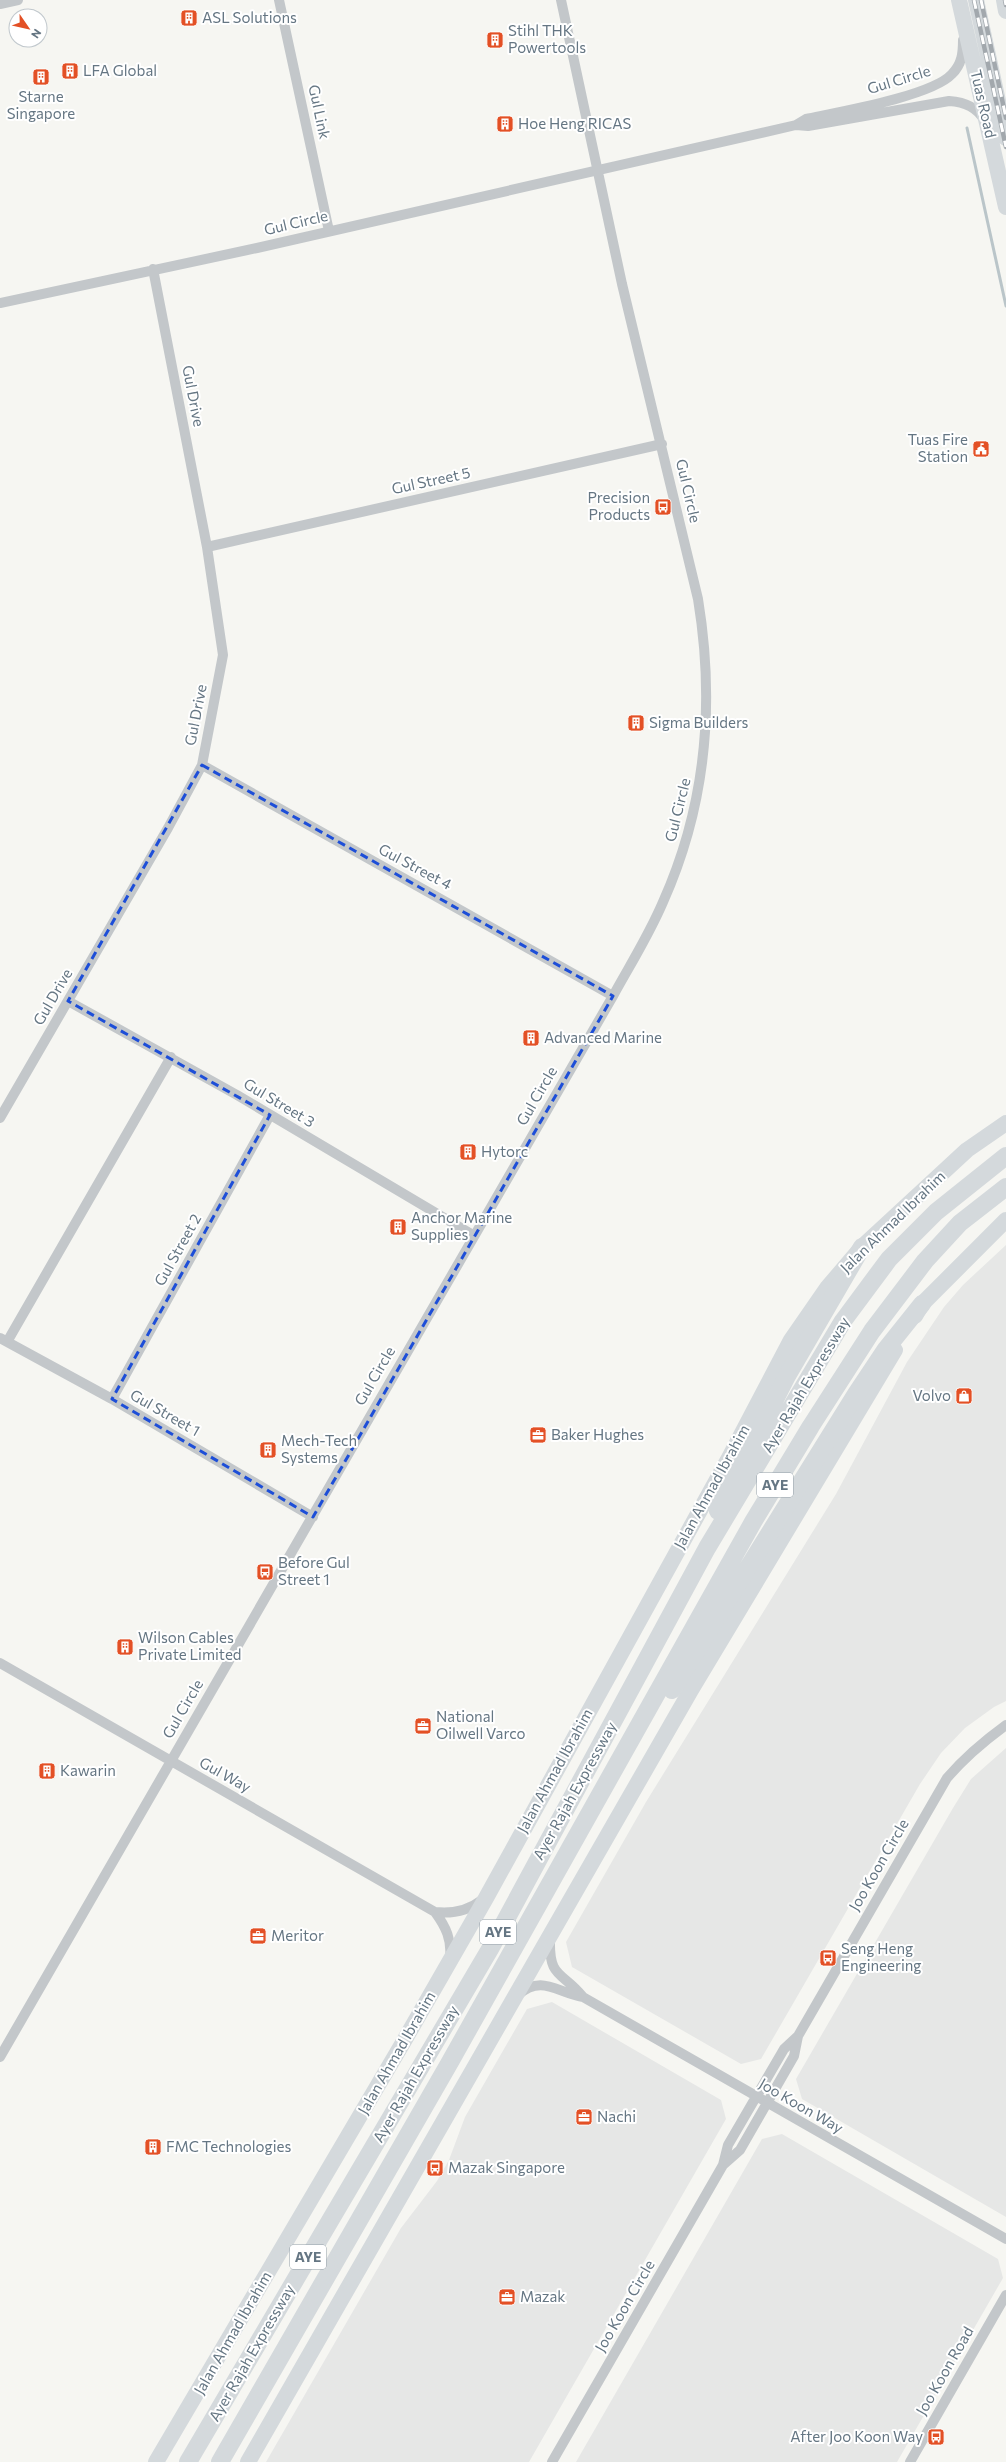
<svg xmlns="http://www.w3.org/2000/svg" width="1006" height="2462" font-family="Commissioner,sans-serif">
<rect width="100%" height="100%" fill="#f6f6f2"/>
<!-- built -->
<path fill="#e6e7e6" d="M 1006,1245 L 1006,1701 L 994,1707 L 965,1728 L 941,1753 L 920,1784 L 761,2059 L 741,2064 L 572,1967 L 566,1942 L 646,1802 L 836,1494 L 907,1362 L 944,1307 L 963,1285 Z
M 1006,1748 L 1006,2217 L 802,2099 L 796,2079 L 953,1808 L 971,1779 Z
M 552,2002 L 721,2100 L 726,2119 L 529,2462 L 266,2462 L 401,2228 L 437,2181 L 449,2160 L 465,2117 L 527,2009 Z
M 782,2134 L 998,2259 L 1003,2278 L 897,2462 L 576,2462 L 762,2139 Z"/>
<g fill="none" stroke-linecap="round" stroke-linejoin="round">
<!-- stream -->
<path stroke="#bac5c9" stroke-width="3" d="M 967,128 L 1006,306"/>
<!-- minor -->
<path stroke="#c3c7ca" stroke-width="10" d="M 279,0 L 329,231
M 0,4 L 18,0
M 796,125 L 806,119 C 839,112 932,96 952,74 C 962,64 963,53 963,40
M 0,303 L 257,248 L 796,125 L 808,126 L 949,101 C 964,102 977,107 984,120
M 207,547 L 662,444
M 202,765 L 613,996
M 68,1001 L 237,1095 L 473,1235
M 0,1118 L 168,828 L 202,765 L 223,655 L 207,547 L 153,269
M 0,1338 L 112,1399 L 313,1517
M 7,1342 L 171,1057
M 112,1399 L 270,1115
M 0,1663 L 435,1912 C 446,1927 452,1940 450,1958
M 435,1912 C 453,1914 468,1911 482,1900
M 550,1940 C 549,1979 562,1971 583,1997
M 518,1995 C 542,1974 557,1993 583,1997 L 1006,2239
M 0,2057 L 613,996 C 630,965 649,935 663,902 C 706,806 715,703 698,599 L 622,284 L 561,0
M 723,2165 L 740,2150 L 794,2056 L 798,2036 L 947,1778 C 965,1757 984,1741 1006,1725
M 552,2462 L 723,2165 L 728,2145 L 784,2049 L 798,2036
M 910,2462 L 1006,2295"/>
<!-- primary -->
<path stroke="#d4d9dc" stroke-width="16" d="M 959,0 L 1006,207
M 976,0 L 1006,138
M 1004,0 L 1006,11
M 915,1316 L 922,1304 L 1006,1220
M 156,2462 L 404,2041 L 486,1898 L 730,1456 L 791,1340 L 827,1288 L 862,1247 L 967,1150 L 1006,1123
M 248,2462 L 691,1690 L 895,1350"/>
<!-- motorway -->
<path stroke="#d4d9dc" stroke-width="18" d="M 718,1511 L 787,1376 L 862,1247
M 672,1690 L 856,1394 L 886,1349 L 922,1304
M 188,2462 L 490,1949 L 707,1548 L 843,1321 L 889,1259 L 936,1212 L 1006,1156
M 220,2462 L 450,2062 L 753,1522 L 811,1426 L 872,1331 L 925,1261 L 960,1223 L 1006,1187"/>
<!-- rail casing -->
<g stroke="#a2a8ad" stroke-width="4.5">
<path id="rail" d="M 974,0 L 1006,147
M 981,0 L 1006,118
M 1005,0 L 1006,5"/>
</g>
<!-- rail -->
<use href="#rail" stroke="#fff" stroke-width="3" stroke-dasharray="9" stroke-linecap="butt"/>
</g>
<!-- marked area -->
<path fill="none" stroke="#1d4ed8" stroke-width="3" stroke-dasharray="8 5" stroke-linejoin="round" d="M 202,765 L 613,996 L 313,1517 L 112,1399 L 270,1115 L 68,1001 Z"/>
<!-- icons -->
<defs>
<g id="building-square" transform="scale(0.9)"><rect x="-9" y="-9" width="18" height="18" rx="4" fill="#e35025" stroke="#fff"/><path d="M-4-6H4V6H1V3H-1V6H-4ZM-2.5-4.3h1.7v1.8h-1.7ZM.8-4.3h1.7v1.8H.8ZM-2.5-1h1.7V.8h-1.7ZM.8-1h1.7V.8H.8Z" fill="#fff"/></g>
<g id="civic-square" transform="scale(0.9)"><rect x="-9" y="-9" width="18" height="18" rx="4" fill="#e35025" stroke="#fff"/><path d="M-.6-6.5H3V-4.5H.6V-3L4-1V1h2V6H-6V1h2V-1L-.6-3ZM-1.2 2.5V6h2.4V2.5Z" fill="#fff"/></g>
<g id="bus-square" transform="scale(0.9)"><rect x="-9" y="-9" width="18" height="18" rx="4" fill="#e35025" stroke="#fff"/><path d="M-5-6H5V4H4V6H2V4H-2V6H-4V4H-5ZM-3.5-4V0h7V-4ZM-3.5 1.2v1.5H-2V1.2ZM2 1.2v1.5H3.5V1.2Z" fill="#fff"/></g>
<g id="shop-square" transform="scale(0.9)"><rect x="-9" y="-9" width="18" height="18" rx="4" fill="#e35025" stroke="#fff"/><path d="M-5-2.5h2.3a2.7 3.5 0 0 1 5.4 0H5L5.5 6h-11ZM-1.5-2.5h3a1.5 2.3 0 0 0-3 0Z" fill="#fff"/></g>
<g id="office-square" transform="scale(0.9)"><rect x="-9" y="-9" width="18" height="18" rx="4" fill="#e35025" stroke="#fff"/><path d="M-6-3h4V-5.5h4V-3h4V5H-6ZM-1-4.5V-3h2v-1.5ZM-6 0V1H6V0Z" fill="#fff"/></g>
</defs>
<g fill-rule="evenodd">
<use href="#building-square" x="189" y="18"/>
<use href="#building-square" x="495" y="40"/>
<use href="#building-square" x="70" y="71"/>
<use href="#building-square" x="41" y="77"/>
<use href="#building-square" x="505" y="124"/>
<use href="#civic-square" x="981" y="449"/>
<use href="#bus-square" x="663" y="507"/>
<use href="#building-square" x="636" y="723"/>
<use href="#building-square" x="531" y="1038"/>
<use href="#building-square" x="468" y="1152"/>
<use href="#building-square" x="398" y="1227"/>
<use href="#shop-square" x="964" y="1396"/>
<use href="#office-square" x="538" y="1435"/>
<use href="#building-square" x="268" y="1450"/>
<use href="#bus-square" x="265" y="1572"/>
<use href="#building-square" x="125" y="1647"/>
<use href="#office-square" x="423" y="1726"/>
<use href="#building-square" x="47" y="1771"/>
<use href="#office-square" x="258" y="1936"/>
<use href="#bus-square" x="828" y="1958"/>
<use href="#office-square" x="584" y="2117"/>
<use href="#building-square" x="153" y="2147"/>
<use href="#bus-square" x="435" y="2168"/>
<use href="#office-square" x="507" y="2297"/>
<use href="#bus-square" x="936" y="2437"/>
</g>
<g text-anchor="middle" stroke-width="4" stroke-linejoin="round" paint-order="stroke">
<!-- shield labels -->
<g fill="#fff" stroke="#939fa8" stroke-width="1">
<rect x="757" y="1473" width="36" height="24" rx="3"/>
<rect x="480" y="1920" width="36" height="24" rx="3"/>
<rect x="290" y="2245" width="36" height="24" rx="3"/>
</g>
<g font-size="14" font-weight="bold" fill="#657683">
<text x="775" y="1490">AYE</text>
<text x="498" y="1937">AYE</text>
<text x="308" y="2262">AYE</text>
</g>
<!-- poi labels -->
<g font-size="15" fill="#657683" stroke="#fff" text-anchor="start">
<text x="202" y="23">ASL Solutions</text>
<text x="508" y="36">Stihl THK<tspan x="508" dy="17">Powertools</tspan></text>
<text x="83" y="76">LFA Global</text>
<text x="41" y="102" text-anchor="middle">Starne<tspan x="41" dy="17">Singapore</tspan></text>
<text x="518" y="129">Hoe Heng RICAS</text>
<text x="968" y="445" text-anchor="end">Tuas Fire<tspan x="968" dy="17">Station</tspan></text>
<text x="650" y="503" text-anchor="end">Precision<tspan x="650" dy="17">Products</tspan></text>
<text x="649" y="728">Sigma Builders</text>
<text x="544" y="1043">Advanced Marine</text>
<text x="481" y="1157">Hytorc</text>
<text x="411" y="1223">Anchor Marine<tspan x="411" dy="17">Supplies</tspan></text>
<text x="951" y="1401" text-anchor="end">Volvo</text>
<text x="551" y="1440">Baker Hughes</text>
<text x="281" y="1446">Mech-Tech<tspan x="281" dy="17">Systems</tspan></text>
<text x="278" y="1568">Before Gul<tspan x="278" dy="17">Street 1</tspan></text>
<text x="138" y="1643">Wilson Cables<tspan x="138" dy="17">Private Limited</tspan></text>
<text x="436" y="1722">National<tspan x="436" dy="17">Oilwell Varco</tspan></text>
<text x="60" y="1776">Kawarin</text>
<text x="271" y="1941">Meritor</text>
<text x="841" y="1954">Seng Heng<tspan x="841" dy="17">Engineering</tspan></text>
<text x="597" y="2122">Nachi</text>
<text x="166" y="2152">FMC Technologies</text>
<text x="448" y="2173">Mazak Singapore</text>
<text x="520" y="2302">Mazak</text>
<text x="923" y="2442" text-anchor="end">After Joo Koon Way</text>
</g>
<!-- street labels -->
<g font-size="15" fill="#657683" stroke="#fff">
<text transform="translate(899 80) rotate(-17)" y="5">Gul Circle</text>
<text transform="translate(983 104) rotate(77)" y="5">Tuas Road</text>
<text transform="translate(319 112) rotate(78)" y="5">Gul Link</text>
<text transform="translate(296 223) rotate(-13)" y="5">Gul Circle</text>
<text transform="translate(193 396) rotate(79)" y="5">Gul Drive</text>
<text transform="translate(431 481) rotate(-12)" y="5">Gul Street 5</text>
<text transform="translate(688 491) rotate(77)" y="5">Gul Circle</text>
<text transform="translate(196 715) rotate(-79)" y="5">Gul Drive</text>
<text transform="translate(678 810) rotate(-76)" y="5">Gul Circle</text>
<text transform="translate(415 867) rotate(28)" y="5">Gul Street 4</text>
<text transform="translate(53 997) rotate(-60)" y="5">Gul Drive</text>
<text transform="translate(537 1096) rotate(-60)" y="5">Gul Circle</text>
<text transform="translate(279 1103) rotate(31)" y="5">Gul Street 3</text>
<text transform="translate(893 1222) rotate(-44)" y="5">Jalan Ahmad Ibrahim</text>
<text transform="translate(178 1250) rotate(-61)" y="5">Gul Street 2</text>
<text transform="translate(375 1376) rotate(-60)" y="5">Gul Circle</text>
<text transform="translate(806 1385) rotate(-59)" y="5">Ayer Rajah Expressway</text>
<text transform="translate(165 1413) rotate(30)" y="5">Gul Street 1</text>
<text transform="translate(712 1487) rotate(-61)" y="5">Jalan Ahmad Ibrahim</text>
<text transform="translate(183 1709) rotate(-60)" y="5">Gul Circle</text>
<text transform="translate(555 1771) rotate(-61)" y="5">Jalan Ahmad Ibrahim</text>
<text transform="translate(225 1775) rotate(29)" y="5">Gul Way</text>
<text transform="translate(575 1791) rotate(-61)" y="5">Ayer Rajah Expressway</text>
<text transform="translate(879 1865) rotate(-60)" y="5">Joo Koon Circle</text>
<text transform="translate(397 2053) rotate(-60)" y="5">Jalan Ahmad Ibrahim</text>
<text transform="translate(416 2074) rotate(-60)" y="5">Ayer Rajah Expressway</text>
<text transform="translate(801 2106) rotate(30)" y="5">Joo Koon Way</text>
<text transform="translate(625 2306) rotate(-60)" y="5">Joo Koon Circle</text>
<text transform="translate(233 2333) rotate(-60)" y="5">Jalan Ahmad Ibrahim</text>
<text transform="translate(252 2353) rotate(-60)" y="5">Ayer Rajah Expressway</text>
<text transform="translate(945 2371) rotate(-60)" y="5">Joo Koon Road</text>
</g>
</g>
<!-- north arrow -->
<g transform="translate(28 28) rotate(124)"><circle r="19" fill="#ffffff" stroke="#c1c8cd"/>
<path d="M0-3L7 15L0 10L-7 15Z" fill="#e35025"/>
<text y="-6" font-size="11" font-weight="bold" text-anchor="middle" fill="#657683">N</text>
</g>
</svg>
